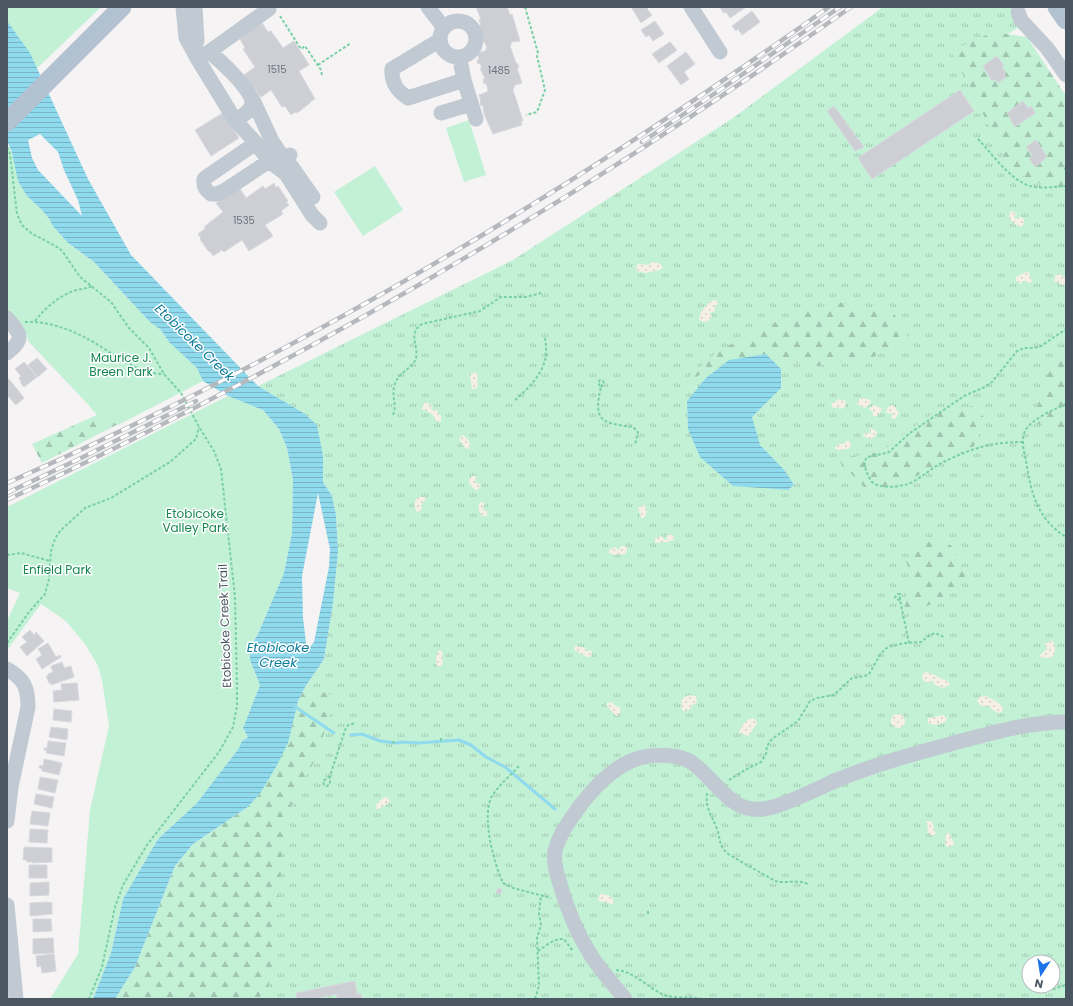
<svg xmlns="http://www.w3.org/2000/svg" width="1073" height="1006" font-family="Poppins,sans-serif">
<defs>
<pattern id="grass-tufts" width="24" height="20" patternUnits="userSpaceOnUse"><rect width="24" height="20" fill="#c3f1d5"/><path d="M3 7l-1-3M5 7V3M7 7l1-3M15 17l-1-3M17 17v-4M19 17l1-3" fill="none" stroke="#a0c6b0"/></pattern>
<pattern id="forest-firs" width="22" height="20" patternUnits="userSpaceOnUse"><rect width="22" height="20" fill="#c3f1d5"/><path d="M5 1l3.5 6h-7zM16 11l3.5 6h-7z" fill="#a0c6b0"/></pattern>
<pattern id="sand-dots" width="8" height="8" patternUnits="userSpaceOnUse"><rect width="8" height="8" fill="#f5f0e5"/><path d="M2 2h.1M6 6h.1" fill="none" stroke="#d4d0c7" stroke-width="1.8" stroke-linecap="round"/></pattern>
<pattern id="water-rules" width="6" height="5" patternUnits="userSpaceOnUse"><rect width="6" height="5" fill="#90daee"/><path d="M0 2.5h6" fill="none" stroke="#78b4c4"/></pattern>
</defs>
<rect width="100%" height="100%" fill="#f5f3f3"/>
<!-- grass -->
<path fill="url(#grass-tufts)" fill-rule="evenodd" d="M 883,7 L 1018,7 L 1024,24 L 960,63 L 1066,173 L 1066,999 L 256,999 L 249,806 L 261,792 L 276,767 L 298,701 L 305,687 L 324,659 L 333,603 L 338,552 L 336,515 L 332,496 L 323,482 L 323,456 L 278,399 L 258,386 L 513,260 L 733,118 ZM 1029,962 L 1053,962 L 1053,986 L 1029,986 Z"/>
<!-- forest -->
<path fill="url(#forest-firs)" d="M 993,32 L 1027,37 L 1066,96 L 1066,201 L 1048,187 L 1012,171 L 951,51 Z
M 838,302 L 895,315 L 909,340 L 873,357 L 810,367 L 782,357 L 766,354 L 729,360 L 680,385 L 718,351 L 780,320 Z
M 1066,343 L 1066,438 L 1065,439 L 1035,422 L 1041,390 L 1058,349 Z
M 175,395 L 42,463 L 32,444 L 97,415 L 90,407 Z
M 972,406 L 986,419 L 974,446 L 948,461 L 883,492 L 864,487 L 837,459 L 879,452 L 931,415 Z
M 913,542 L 940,542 L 951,545 L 967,580 L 932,604 L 903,615 L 907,593 L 914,579 L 906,562 Z
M 305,687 L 335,696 L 318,754 L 289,809 L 282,854 L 275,950 L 267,992 L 256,999 L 115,999 L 135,967 L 175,866 L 193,844 L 249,806 L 261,792 L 276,767 L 288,743 L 298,701 Z"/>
<!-- sand -->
<path fill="url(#sand-dots)" d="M 1011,211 L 1017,213 L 1014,217 L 1015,219 L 1020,217 L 1023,218 L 1024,221 L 1023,226 C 1017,228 1010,221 1009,216 Z
M 652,262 L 659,263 L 663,267 L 660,270 L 646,273 L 636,271 L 637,265 L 638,264 L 648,265 Z
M 1028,271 L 1032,281 L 1030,283 L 1025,281 L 1022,281 L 1021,284 L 1016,281 L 1016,277 Z
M 1058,274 L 1062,275 L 1066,279 L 1066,283 L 1063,285 L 1054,281 L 1055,276 Z
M 713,300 L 718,301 L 718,304 L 715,306 L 715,311 L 710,313 L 710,314 L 712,317 L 707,322 L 705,322 L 699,320 C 700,311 706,304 713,300 Z
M 474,372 L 477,374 L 478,387 L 474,389 L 472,389 L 470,376 Z
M 862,398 L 871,400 L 870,404 L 865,408 L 857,404 L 859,399 Z
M 839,399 L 846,401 L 845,407 L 840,409 L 837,406 L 837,408 L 833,408 L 831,404 Z
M 425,402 L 433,406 L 431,408 L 432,410 L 437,410 L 438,411 L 438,414 L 441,416 L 441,422 L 437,422 L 432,414 L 422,409 L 424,404 Z
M 874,405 L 882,408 L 881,411 L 877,416 L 873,416 L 873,412 L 869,409 Z
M 892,405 L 894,406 L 899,413 L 895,419 L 891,418 L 893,413 L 888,414 L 886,412 L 888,407 Z
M 870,428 L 873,429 L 877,432 L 876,435 L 871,439 L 863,436 L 864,433 L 871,433 Z
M 463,435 C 468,438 472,444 469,449 L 465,448 L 459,439 L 461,436 Z
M 849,440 L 851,444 L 850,448 L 842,450 L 837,450 L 835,448 C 838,443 840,444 844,444 L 845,442 Z
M 472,476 L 476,476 L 475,482 L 481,485 L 478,490 L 475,490 L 469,483 L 469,479 Z
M 418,497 L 425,497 L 426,499 L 421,505 L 422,509 L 420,511 L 417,512 C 414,506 413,502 418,497 Z
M 480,502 L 485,503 L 483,508 L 483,510 L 487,510 L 487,516 L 482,516 C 479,511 477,507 480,502 Z
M 643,505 L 645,506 L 647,512 L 644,518 L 641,518 L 638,508 Z
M 670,534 L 674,537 L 674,540 L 667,542 L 655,543 L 655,538 L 662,536 L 664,539 L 666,540 L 668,538 L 666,536 Z
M 621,546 L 626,546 L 627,549 L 626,554 L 614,555 L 609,553 L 609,550 L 615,547 L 619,550 Z
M 1051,641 L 1053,641 L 1055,646 L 1055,654 L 1050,658 L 1041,658 L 1040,655 L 1047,649 L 1045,644 Z
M 575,646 L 587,648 L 584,650 L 585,651 L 591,650 L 592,654 L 591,657 C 586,658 579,652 574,650 Z
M 442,650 L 443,663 L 441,666 L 438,667 C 435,663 436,656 438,651 Z
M 925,672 C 934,673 940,679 948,681 L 950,685 L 943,688 L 935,685 L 933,681 L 930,682 L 925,682 L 922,678 L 923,674 Z
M 690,695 L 696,696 L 697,702 L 695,704 L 692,705 L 691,708 L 687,711 L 683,711 L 681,707 L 682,698 Z
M 986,696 C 992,699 998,702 1003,707 L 1002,712 L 998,713 L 993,710 L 989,706 C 984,707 979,706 977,700 L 979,697 Z
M 612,702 L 614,705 L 621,708 L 619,715 L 616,716 L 607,706 L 607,703 Z
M891 721a7 7 0 1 1 14 0a7 7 0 1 1-14 0Z
M 943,715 L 947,719 C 944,725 934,726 928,723 L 928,719 L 929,718 Z
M 753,718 L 755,719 L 757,723 L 748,736 L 739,733 C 742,725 745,720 753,718 Z
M 385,797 L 388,798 L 390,802 L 381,808 L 376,809 L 377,803 Z
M 927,821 L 931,821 L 934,826 L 933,828 L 936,834 L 934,835 L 930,835 L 928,832 Z
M 946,833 L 950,834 L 954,844 L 950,847 L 947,847 L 945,844 Z
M 600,894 C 606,894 614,896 614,903 L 612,904 L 599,901 L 598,899 L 599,898 Z"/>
<!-- green -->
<path fill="#c3f1d5" d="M 7,7 L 101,7 L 7,97 Z
M 469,120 L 486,175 L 464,182 L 446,128 Z
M 9,146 L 27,196 L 42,210 L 50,220 L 52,225 L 68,243 L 94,262 L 150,322 L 161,330 L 169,342 L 197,368 L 203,381 L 118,425 L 98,415 L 28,341 L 27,335 L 7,310 L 7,148 Z
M 375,166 L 403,210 L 363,236 L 334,192 Z
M 228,396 L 263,410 L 279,429 L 287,448 L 293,480 L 292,533 L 284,573 L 258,634 L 250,647 L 250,660 L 260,685 L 243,728 L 248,737 L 242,741 L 239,748 L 197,803 L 158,839 L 123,899 L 111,953 L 93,999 L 50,999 L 78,954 L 90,810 L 109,726 L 102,680 L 98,666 L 85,644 L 66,621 L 41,604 L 7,650 L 7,621 L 20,593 L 7,588 L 7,507 Z"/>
<!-- water -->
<path fill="url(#water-rules)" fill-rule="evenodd" d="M 7,21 L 30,53 L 88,179 L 131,255 L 258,386 L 305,414 L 317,425 L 323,456 L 323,482 L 332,496 L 336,515 L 338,552 L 333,603 L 324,659 L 305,687 L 298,701 L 288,743 L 276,767 L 261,792 L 249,806 L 193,844 L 175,866 L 135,967 L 115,999 L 93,999 L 111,953 L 123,899 L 158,839 L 197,803 L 239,748 L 242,741 L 248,737 L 243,728 L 260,685 L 250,660 L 250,647 L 258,634 L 284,573 L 292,533 L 293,480 L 287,448 L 279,429 L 263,410 L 228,396 L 203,381 L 197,368 L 169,342 L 161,330 L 150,322 L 94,262 L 68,243 L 52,225 L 50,220 L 42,210 L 27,196 L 18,181 L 12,153 L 7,140 ZM 40,134 L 58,152 L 64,170 L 78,200 L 82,216 L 38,170 L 32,158 L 28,140 ZM 318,493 L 330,549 L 329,567 L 314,642 L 307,651 L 303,618 L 302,576 Z
M 766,354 L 781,369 L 781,388 L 752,417 L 760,445 L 785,471 L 794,485 L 788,490 L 733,486 L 700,457 L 688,429 L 687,401 L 706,378 L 729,360 Z"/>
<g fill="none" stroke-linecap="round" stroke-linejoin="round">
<!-- stream -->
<path stroke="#90daee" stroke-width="3" d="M 294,706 L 334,733
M 351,735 L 362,734 L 380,741 L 396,743 L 403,742 L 418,743 L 459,740 L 471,745 L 486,757 L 505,767 L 555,809"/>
</g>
<!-- building -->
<path fill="#cdcfd5" stroke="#d7d9de" d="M 476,7 L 507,7 L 510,15 L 512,14 L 520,41 L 512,42 L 510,46 L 516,63 L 517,63 L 519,67 L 517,68 L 522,83 L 515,85 L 513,90 L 523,121 L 521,121 L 522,125 L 493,134 L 484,114 L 483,105 L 481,106 L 480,101 L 481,101 L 479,95 L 487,92 L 488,90 L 486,83 L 484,84 L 483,79 L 485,79 L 480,68 L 482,68 L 480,63 L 478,64 L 477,60 L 479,59 L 477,53 L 485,51 L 487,47 L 481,37 L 483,36 L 479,26 L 481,25 L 479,20 L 481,19 Z
M 631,7 L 649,7 L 647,9 L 652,15 L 641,23 Z
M 722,7 L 746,7 L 730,18 L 726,12 L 724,13 L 720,8 Z
M 752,11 L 760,22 L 742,35 L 738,29 L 736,31 L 732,26 Z
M 655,21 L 664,34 L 653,41 L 649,35 L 646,37 L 641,30 Z
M 262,23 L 268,32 L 271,31 L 283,48 L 294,41 L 309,65 L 299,71 L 315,99 L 310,102 L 310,103 L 297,113 L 295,112 L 291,115 L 285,106 L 282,107 L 271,90 L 261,97 L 244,75 L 255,67 L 243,49 L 245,48 L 240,39 L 244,36 L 243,34 L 257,25 L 258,26 Z
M 670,42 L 677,50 L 659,63 L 652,54 Z
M 686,52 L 695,64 L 684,72 L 689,79 L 681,85 L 667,66 Z
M 997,56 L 1004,66 L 1002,67 L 1006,73 L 1004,74 L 1006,77 L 998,83 L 995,79 L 992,81 L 983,66 Z
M 960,90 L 974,111 L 872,179 L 858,158 Z
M 1023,101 L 1028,108 L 1031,106 L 1035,113 L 1015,127 L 1007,113 Z
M 834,106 L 864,147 L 855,151 L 827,111 Z
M 223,113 L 239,138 L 211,156 L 195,130 Z
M 1036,140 L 1047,157 L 1035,167 L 1029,158 L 1033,156 L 1026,147 Z
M 274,183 L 276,188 L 278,186 L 288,201 L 286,202 L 289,205 L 281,211 L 283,214 L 265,225 L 273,236 L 249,251 L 242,240 L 224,252 L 222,250 L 213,256 L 210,251 L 209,252 L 200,239 L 201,238 L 198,234 L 206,228 L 204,227 L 223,212 L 216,203 L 240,189 L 246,198 L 263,186 L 265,189 Z
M 37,358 L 47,369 L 38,377 L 28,365 Z
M 24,362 L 37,377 L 24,387 L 20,382 L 21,381 L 19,378 L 21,376 L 15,369 Z
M 9,379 L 24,398 L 16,405 L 7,395 L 7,380 Z
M 30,630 L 34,635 L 36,632 L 44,641 L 27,656 L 20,647 L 27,642 L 22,637 Z
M 48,643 L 56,657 L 60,655 L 61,657 L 42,669 L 36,659 L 42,655 L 38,649 Z
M 62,662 L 64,668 L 71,666 L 74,677 L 51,685 L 51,683 L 49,683 L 46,676 L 48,676 L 48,674 L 53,672 L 51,666 Z
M 77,683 L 79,700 L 54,702 L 53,691 L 62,690 L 61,684 Z
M 54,709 L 72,711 L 71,722 L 53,720 Z
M 51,727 L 68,729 L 67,740 L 49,737 Z
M 48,741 L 66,743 L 64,756 L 46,753 L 47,750 L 44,750 L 44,748 L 47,748 Z
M 44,759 L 62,763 L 59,775 L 42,771 L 42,769 L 39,768 L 40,765 L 43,766 Z
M 40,777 L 58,780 L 55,793 L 38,789 Z
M 36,794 L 54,797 L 52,808 L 34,804 Z
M 32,811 L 50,813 L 48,826 L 30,824 Z
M 30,829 L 48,830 L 47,843 L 29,842 Z
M 24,847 L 52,848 L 52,862 L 32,863 L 33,862 L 27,862 L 27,860 L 23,860 Z
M 29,865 L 47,865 L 47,878 L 29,878 Z
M 49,882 L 49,895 L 30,896 L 30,883 Z
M 498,888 L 502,890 L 500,894 L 496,892 Z
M 48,902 L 52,903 L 52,914 L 30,916 L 30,903 Z
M 33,919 L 51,919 L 52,931 L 33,932 Z
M 53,938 L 54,953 L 33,954 L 33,939 Z
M 54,954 L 56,971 L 42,973 L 41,966 L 37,967 L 36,956 Z
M 355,981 L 357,994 L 361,994 L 362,999 L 337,999 L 336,994 L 319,998 L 319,999 L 297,999 L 296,993 Z"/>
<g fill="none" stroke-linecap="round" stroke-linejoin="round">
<!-- path -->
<path stroke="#7ad0a6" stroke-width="2" stroke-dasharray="3 2" stroke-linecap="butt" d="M 525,7 L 538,53 L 537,56 L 545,90 L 537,112 L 526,115
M 280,16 L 301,49 L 305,46 L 321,70 L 322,75
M 318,65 L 351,43
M 978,139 C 992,154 1005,173 1023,183 C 1035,190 1053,187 1066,186
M 7,147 L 10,154 L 17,214 L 22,225 L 31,233 L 59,248 L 63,252 L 80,277 L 111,302 L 129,328 L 149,348 L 164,374 L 181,393 L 199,427 L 214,451 L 221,469 L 235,597 L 237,686 L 237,706 L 233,727 L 219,752 L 147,845 L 123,885 L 115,907 L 102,967 L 89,999
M 1064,169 L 1066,168
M 35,321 C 45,308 58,297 73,291 C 80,289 86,289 92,286
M 25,322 C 46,321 67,328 86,338 C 111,351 135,374 164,374
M 601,387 L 604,384 L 603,381 L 600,380 L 598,383 L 601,387 C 593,421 601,423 633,427 L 638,432 L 635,445
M 515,400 C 527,390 541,376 545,360 C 547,353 546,345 545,338
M 1066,404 C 1055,409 1031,419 1025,431 C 1021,440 1024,452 1026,461 C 1031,493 1037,519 1066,537
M 393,415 C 397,406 392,397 394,387 C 397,372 413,369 416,358 C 419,345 407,333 422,324 L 480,311 L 501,297 L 526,297 L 538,294 L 543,292
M 1023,442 C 1005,442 987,444 969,451 C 958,455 947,460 936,466 C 927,472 918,480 908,484 C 899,487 879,489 872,482 C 870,480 869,477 868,475 C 865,469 863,463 867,457 L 882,454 L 889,452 L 910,433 L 964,396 L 985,387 L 992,382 L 1017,351 L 1024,348 L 1034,348 L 1041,346 L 1066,329
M 7,555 L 21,553 L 50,561
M 900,600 L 896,599 L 895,597 L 898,594 L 900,594 L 900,600 L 909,643
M 7,643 L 29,612 L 45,594 L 49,579 L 51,551 L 55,539 L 60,531 L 85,508 L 111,498 L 170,462 L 196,439 L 199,427
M 441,738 L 441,743
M 393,741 L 394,744
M 519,766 C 510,776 499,785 492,796 C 481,816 494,864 503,883 L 513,888 L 551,898
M 330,776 L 323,781 L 324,785 L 327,786 L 330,784 L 330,776 L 345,730 L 348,725 L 356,723
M 729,780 L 745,770 L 761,762 L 766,754 L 767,746 L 772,739 L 798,721 L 810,701 L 817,698 L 834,695 L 852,678 L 865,676 L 869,674 L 880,655 L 885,649 L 891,646 L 906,643 L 921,642 L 930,635 L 935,633 L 944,637
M 707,793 C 705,809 712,815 717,829 C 721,840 718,845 728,854 L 775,881 C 785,884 798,879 808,884
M 648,911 L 648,916
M 538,951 C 546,946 554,938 564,939 L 573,951
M 616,970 C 634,971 648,988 664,995 C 673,998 691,997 702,999
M 1043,986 L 1054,989 L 1066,985
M 535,999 L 539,986 L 537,938 L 541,925 L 539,913 L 541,896"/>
<!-- minor -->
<path stroke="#c1cad2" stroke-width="15" d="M 183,7 L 186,38 L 197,58 L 235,120 L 256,143 L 269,161 L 286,174 L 312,215 L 320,223
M 428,7 L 444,28
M 691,7 L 720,52
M 1018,12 L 1021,20 L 1047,48 L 1066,75
M440 39a18 18 0 1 1 36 0a18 18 0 1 1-36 0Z
M 440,40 L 392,69 C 391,83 397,91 408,98 L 464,80 L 461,65
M 192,49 L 197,41 L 195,7
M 209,52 L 269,9
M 197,58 L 209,52 C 219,59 254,92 252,103 C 251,112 242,116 235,120
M 464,80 L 476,119
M 252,98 L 272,141 L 284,159 L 290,155
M 441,113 L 471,104
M 256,143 L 208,176 L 204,179 C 203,186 205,190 211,194 L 217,194 L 224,191 L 269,161 L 284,159 L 292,167 L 313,197
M 7,318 C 21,335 25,338 7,353
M 7,669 C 24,679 28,687 28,707 L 11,787 L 7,821
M 7,905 L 16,999
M 625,999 C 614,985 602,972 592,957 C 578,935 567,909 560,884 C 557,874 553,862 555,851 C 560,832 572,817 583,802 C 597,784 617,765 639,758 C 654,754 678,754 691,762 C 718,780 730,817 769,808 C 792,803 819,787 842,778 C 879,763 917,753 954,743 C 991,733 1028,722 1066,722"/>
<!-- major -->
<path stroke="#b3c2d1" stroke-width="19" d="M 1057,7 L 1066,20
M 7,122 L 122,7"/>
<!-- rail casing -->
<g stroke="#b5b8bd" stroke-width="4.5">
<path id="rail" d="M 642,142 L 714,94 L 840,7
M 7,483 C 296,357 573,189 829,7
M 7,493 L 81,458 L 196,401
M 7,500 C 303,362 584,196 851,7"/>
</g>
<!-- rail -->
<use href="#rail" stroke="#fff" stroke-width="3" stroke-dasharray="9" stroke-linecap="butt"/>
</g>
<g text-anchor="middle" stroke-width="3" stroke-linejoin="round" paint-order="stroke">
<!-- number labels -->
<g font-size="10" fill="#6b747e">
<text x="277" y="73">1515</text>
<text x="499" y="74">1485</text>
<text x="244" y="224">1535</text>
</g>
<!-- park labels -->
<g font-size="12" fill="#17864f" stroke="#fff">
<text x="121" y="362">Maurice J.<tspan x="121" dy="14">Breen Park</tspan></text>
<text x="195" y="518">Etobicoke<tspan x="195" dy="14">Valley Park</tspan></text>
<text x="57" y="574">Enfield Park</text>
</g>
<!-- street labels -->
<g font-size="12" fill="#4a5661" stroke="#fff">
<text transform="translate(225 626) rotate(-92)" y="4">Etobicoke Creek Trail</text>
</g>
<!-- water labels -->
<g font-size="13" font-style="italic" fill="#0c7c9b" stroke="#fff">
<text transform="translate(195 342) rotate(44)" y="5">Etobicoke Creek</text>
<text x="278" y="652">Etobicoke<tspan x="278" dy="15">Creek</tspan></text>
</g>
</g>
<!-- border -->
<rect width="1073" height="1006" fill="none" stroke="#4a5661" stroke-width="16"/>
<!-- north arrow -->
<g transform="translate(1041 974) rotate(192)"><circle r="19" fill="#ffffff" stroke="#b7bbc0"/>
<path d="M0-3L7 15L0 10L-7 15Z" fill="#1a73e8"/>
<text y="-6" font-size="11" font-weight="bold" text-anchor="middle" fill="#4a5661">N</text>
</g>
</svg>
